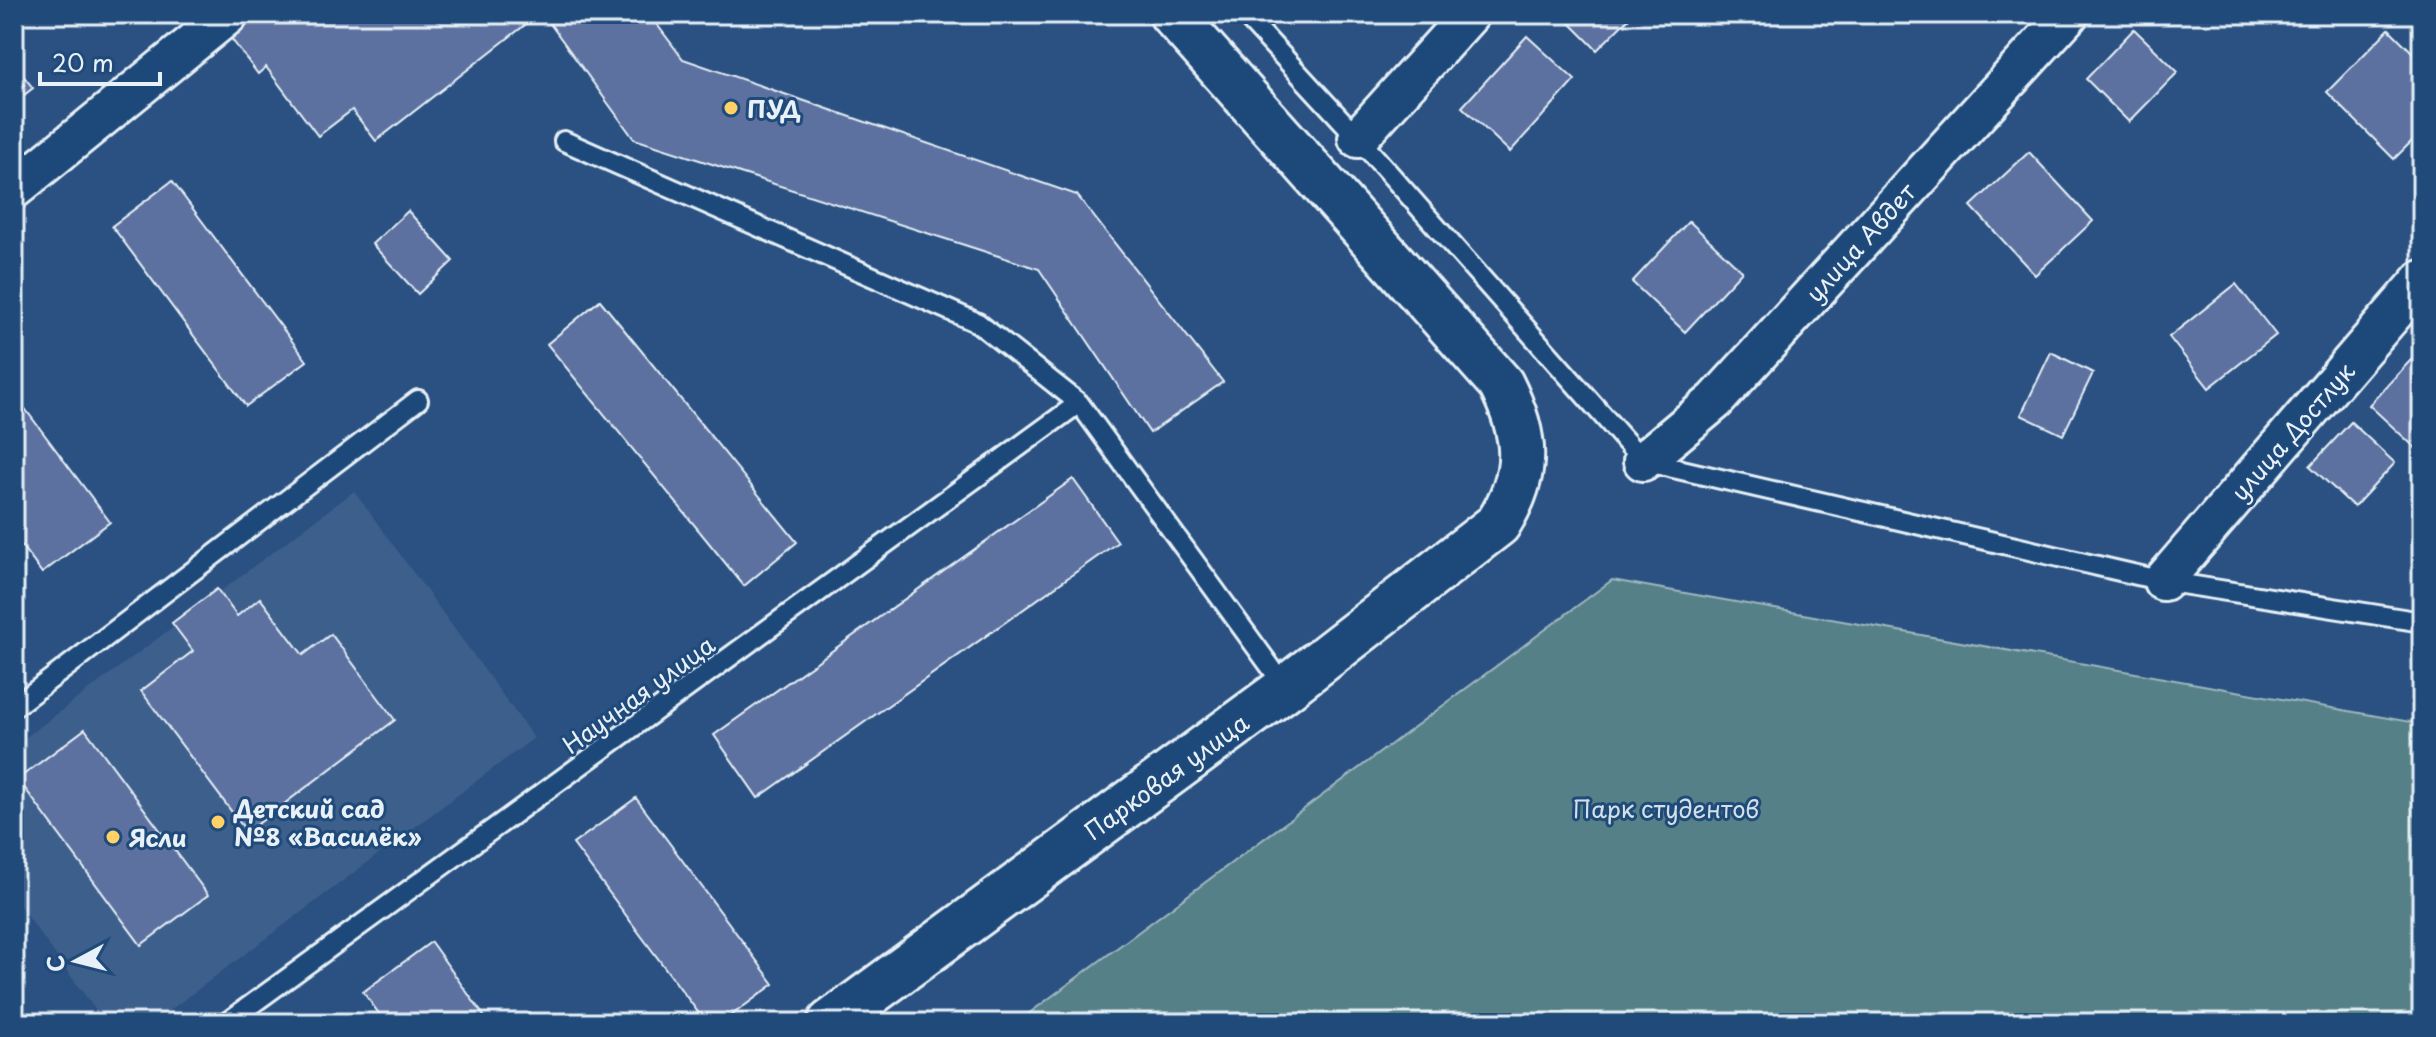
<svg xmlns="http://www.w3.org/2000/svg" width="2436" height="1037" font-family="'Playpen Sans',sans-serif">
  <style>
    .built { fill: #3c5e8c }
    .green { fill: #568087; stroke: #9fb8c0; stroke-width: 2 }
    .building { fill: #5d71a0; stroke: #e8f1f8; stroke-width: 2 }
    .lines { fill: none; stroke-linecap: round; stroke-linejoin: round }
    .lane-casing { stroke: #e8f1f8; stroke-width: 24 }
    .street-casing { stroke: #e8f1f8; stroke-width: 44 }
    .secondary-casing { stroke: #e8f1f8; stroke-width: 50 }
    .lane { stroke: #1f4a7a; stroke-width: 18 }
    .street { stroke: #1f4a7a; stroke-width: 38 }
    .secondary { stroke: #1f4a7a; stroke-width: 44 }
    .poi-dot { fill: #ffd166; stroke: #1f4a7a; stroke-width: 3 }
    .labels { text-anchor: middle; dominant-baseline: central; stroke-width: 6; stroke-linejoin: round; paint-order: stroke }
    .poi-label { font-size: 24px; font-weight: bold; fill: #e8f1f8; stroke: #1f4a7a; text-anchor: start }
    .street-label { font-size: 24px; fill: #e8f1f8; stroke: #1f4a7a }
    .park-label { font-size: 24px; fill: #d2e0e7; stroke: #1f4a7a }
  </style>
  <rect width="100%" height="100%" fill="#2a5181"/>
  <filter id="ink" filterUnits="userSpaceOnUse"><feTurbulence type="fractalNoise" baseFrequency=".0125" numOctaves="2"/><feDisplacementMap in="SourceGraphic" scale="16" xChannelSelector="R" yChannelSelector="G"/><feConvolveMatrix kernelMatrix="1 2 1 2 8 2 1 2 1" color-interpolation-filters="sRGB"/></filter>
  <g filter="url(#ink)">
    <!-- built -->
    <path class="built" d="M354,491l180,247 -381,285h-48l-91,-125v-152z"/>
    <!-- green -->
    <path class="green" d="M1612,580l810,144v299h-1406z"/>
    <!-- building -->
    <path class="building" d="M259,14h280l-163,127 -24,-31 -34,26 -52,-69 -8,7 -28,-37z
      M543,14h106l34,45 394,136 146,187 -73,51 -111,-164 -405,-130z
      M1561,14h72l-36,36z
      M2134,29l44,43 -49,50 -43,-43z
      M2389,29l33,33v69l-28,28 -67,-67z
      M1527,36l48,44 -65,72 -48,-45z
      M14,64l19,24 -19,15z
      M2029,152l64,69 -58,54 -64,-69z
      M172,181l135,180 -61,45 -134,-180z
      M408,211l45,50 -35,33 -46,-50z
      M1689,221l53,50 -57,61 -53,-50z
      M2236,284l40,51 -67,53 -40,-51z
      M600,300l197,242 -53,44 -197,-242z
      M2422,348v106l-53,-49z
      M2051,352l42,21 -30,62 -42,-20z
      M14,394l96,128 -68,51 -28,-37z
      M2351,422l44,41 -41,44 -44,-41z
      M1073,479l45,63 -360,256 -44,-63z
      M217,589l20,27 23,-18 43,57 28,-21 64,86 -148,112 -106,-141 52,-40 -21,-28z
      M85,729l123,166 -67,50 -123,-166z
      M636,798l138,186 -53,39h-15l-133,-179z
      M431,942l58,81h-103l-23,-31z"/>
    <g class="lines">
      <!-- lane casing -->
      <g class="lane-casing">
        <path id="lane" d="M1244,14l114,124 285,323 520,120 259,41
          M564,141l414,182 101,80 207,285
          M14,707l404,-307
          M226,1023l853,-620"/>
      </g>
      <!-- street casing -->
      <g class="street-casing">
        <path id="street" d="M1358,138l112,-124
          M14,189l215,-175
          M1643,461l72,-60 354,-387
          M2163,581l259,-301"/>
      </g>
      <!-- secondary casing -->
      <g class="secondary-casing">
        <path id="secondary" d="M830,1023l456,-335 212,-164c32,-51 29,-88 3,-140l-329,-370"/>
      </g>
      <!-- lane -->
      <use href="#lane" class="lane"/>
      <!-- street -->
      <use href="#street" class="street"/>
      <!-- secondary -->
      <use href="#secondary" class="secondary"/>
    </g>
  </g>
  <!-- markers -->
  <g class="poi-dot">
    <circle cx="731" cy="108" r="8"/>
    <circle cx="218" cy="822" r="8"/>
    <circle cx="113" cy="837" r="8"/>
  </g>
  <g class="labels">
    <!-- poi labels -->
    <g class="poi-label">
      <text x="747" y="108">ПУД</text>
      <text x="234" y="808">Детский сад<tspan x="234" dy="28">№8 «Василёк»</tspan></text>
      <text x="129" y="837">Ясли</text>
    </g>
    <!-- street labels -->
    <g class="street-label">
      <text transform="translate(1860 242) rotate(-48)">улица Авдет</text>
      <text transform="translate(2292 431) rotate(-49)">улица Достлук</text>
      <text transform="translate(638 694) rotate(-36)">Научная улица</text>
      <text transform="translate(1166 776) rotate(-36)">Парковая улица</text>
    </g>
    <!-- park labels -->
    <g class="park-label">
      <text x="1666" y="808">Парк студентов</text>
    </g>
  </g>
  <!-- margin -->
  <rect width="2436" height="1037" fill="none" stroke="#1f4a7a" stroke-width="48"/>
  <rect x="24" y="24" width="2388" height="989" fill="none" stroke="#e8f1f8" stroke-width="3" filter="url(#ink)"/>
  <!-- north arrow -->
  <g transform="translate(76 961) rotate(263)" stroke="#1f4a7a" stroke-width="6" paint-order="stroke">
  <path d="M0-6L14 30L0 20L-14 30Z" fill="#e8f1f8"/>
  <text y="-12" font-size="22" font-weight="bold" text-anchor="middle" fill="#e8f1f8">С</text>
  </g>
  <!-- scale -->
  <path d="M40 72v12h120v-12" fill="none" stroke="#e8f1f8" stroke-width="4"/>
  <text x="52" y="72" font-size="24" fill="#e8f1f8" stroke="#1f4a7a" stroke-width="6" paint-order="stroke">20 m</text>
</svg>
